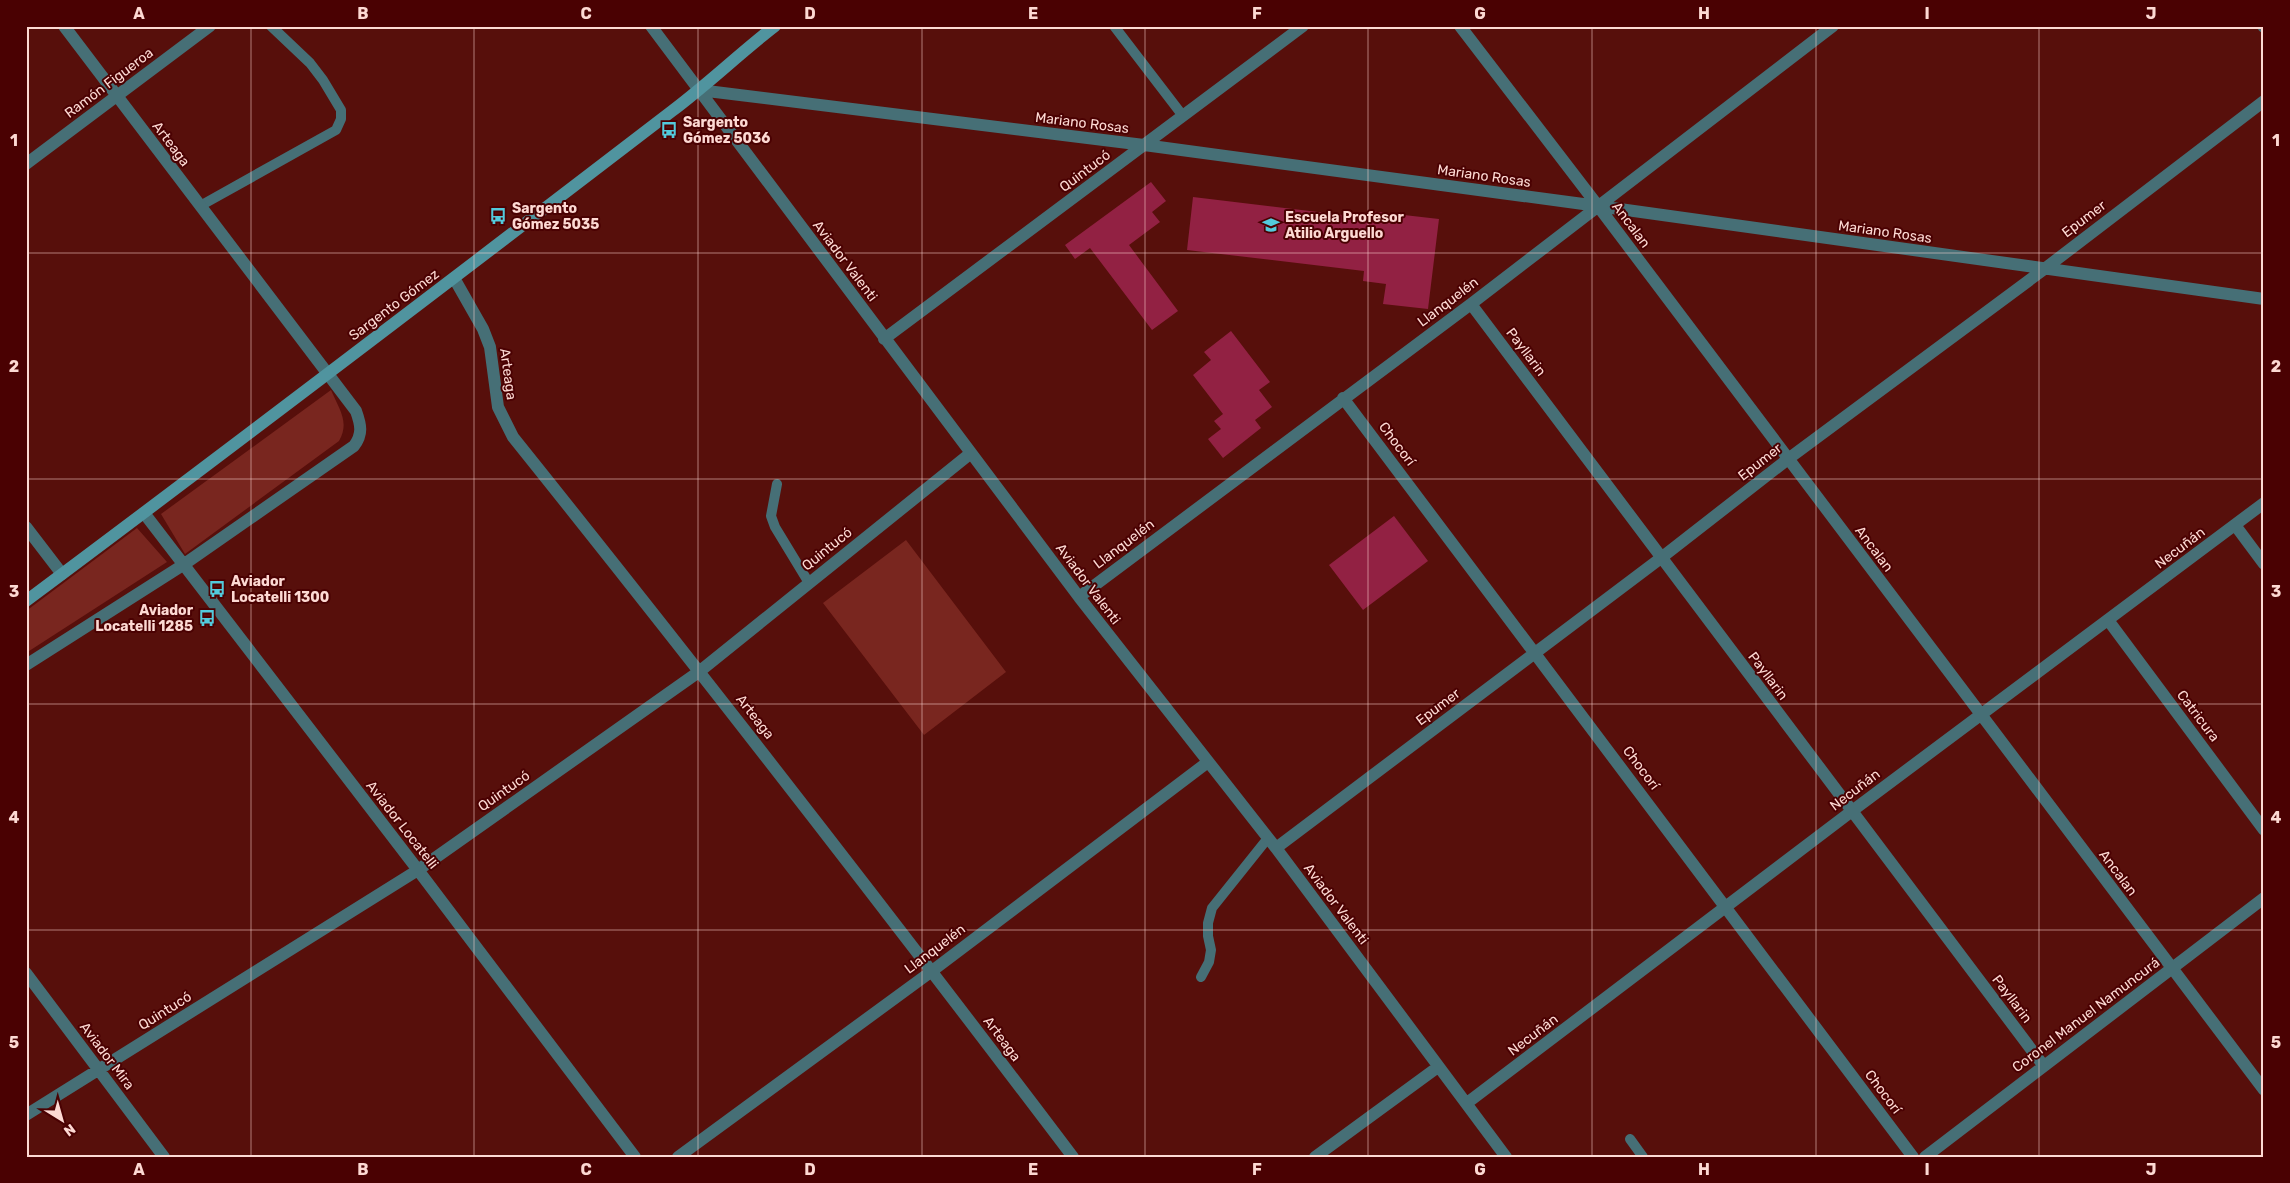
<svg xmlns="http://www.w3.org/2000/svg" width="2290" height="1183" font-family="Rubik,sans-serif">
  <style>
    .green { fill: #79261f }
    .building { fill: #922143 }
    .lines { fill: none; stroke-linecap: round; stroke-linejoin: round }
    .service { stroke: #466f76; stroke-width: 10 }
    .minor { stroke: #466f76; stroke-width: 12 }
    .secondary { stroke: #50949f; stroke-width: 12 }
    .grid { fill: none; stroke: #fdd9d3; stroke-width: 1; stroke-opacity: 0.55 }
    .labels { text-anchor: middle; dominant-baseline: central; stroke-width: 4; stroke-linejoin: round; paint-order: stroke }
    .street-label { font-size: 14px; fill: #fdd9d3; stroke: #4a0102 }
    .poi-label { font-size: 14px; font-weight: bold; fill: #fdd9d3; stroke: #4a0102; text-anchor: start }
    .neatline { fill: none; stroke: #fdd9d3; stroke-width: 2 }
    .grid-label { font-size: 16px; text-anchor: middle; font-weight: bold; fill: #fdd9d3 }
  </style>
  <rect width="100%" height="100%" fill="#570f0b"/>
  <!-- green -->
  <path class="green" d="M331,390c8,19 19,32 8,51l-154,113 -24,-40z
    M137,528l30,34 -141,91v-42z
    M906,540l100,132 -82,63 -101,-132z"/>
  <!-- building -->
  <path class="building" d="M1151,182l15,19 -14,11 8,10 -31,23 49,66 -26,19 -62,-82 -15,11 -10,-14z
    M1193,197l175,21 1,-7 70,8 -11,90 -45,-5 3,-20 -23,-3 1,-10 -177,-21z
    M1231,331l39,51 -11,8 13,17 -17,13 6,8 -38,30 -15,-19 13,-10 -7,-8 9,-7 -30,-39 18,-15 -7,-8z
    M1394,516l34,45 -65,49 -34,-45z"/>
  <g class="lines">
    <!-- service -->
    <path class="service" d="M1114,26l69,90
      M200,206l136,-76 5,-11v-9l-18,-30 -13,-17 -39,-37
      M777,484l-6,32 4,11 34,56
      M1201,977l8,-15 2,-12 -3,-14v-13l4,-15 56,-70
      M1630,1139l13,18"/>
    <!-- minor -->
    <path class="minor" d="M651,26l428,571 197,251 230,309
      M1460,26l138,180 666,884
      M2263,26l1,1
      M699,90l445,55 454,61 666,93
      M26,164l184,-138
      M454,278l29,51 7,18 8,60 15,30c190,237 376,477 560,720
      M1471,304l572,761
      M884,339l419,-313
      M1343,398l570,759
      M144,513l274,357 217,287
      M2235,525l29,39
      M26,527l36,47
      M1079,597l392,-293 362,-278
      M2108,620l156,210
      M26,665l157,-100 171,-119c9,-12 7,-21 2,-35l-292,-385
      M1276,848l385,-290 127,-99 255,-189 221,-169
      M26,973l138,184
      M1467,1103l385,-292 412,-308
      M26,1115l392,-245 282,-199 271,-218
      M678,1157l254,-186 276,-209
      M1315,1157l123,-90
      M1925,1157l339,-259"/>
    <!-- secondary -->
    <path class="secondary" d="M26,601c217,-162 432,-326 646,-490 36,-27 68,-58 103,-85"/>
  </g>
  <!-- grid -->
  <path class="grid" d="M251,26v1131M474,26v1131M698,26v1131M922,26v1131M1145,26v1131M1368,26v1131M1592,26v1131M1816,26v1131M2039,26v1131M26,253h2238M26,479h2238M26,704h2238M26,930h2238"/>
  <!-- icons -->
  <defs>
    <g id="bus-bare" transform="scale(1.35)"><path d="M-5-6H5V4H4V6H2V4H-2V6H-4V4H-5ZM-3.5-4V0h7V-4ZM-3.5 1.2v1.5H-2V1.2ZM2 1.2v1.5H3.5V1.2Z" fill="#53cadc" stroke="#4a0102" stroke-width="2.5" paint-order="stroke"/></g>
    <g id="school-bare" transform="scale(1.35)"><path d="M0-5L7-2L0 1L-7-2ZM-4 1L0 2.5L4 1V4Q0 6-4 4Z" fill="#53cadc" stroke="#4a0102" stroke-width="2.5" paint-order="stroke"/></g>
  </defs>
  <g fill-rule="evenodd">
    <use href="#bus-bare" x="669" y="130"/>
    <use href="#bus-bare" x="498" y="216"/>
    <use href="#school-bare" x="1271" y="225"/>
    <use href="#bus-bare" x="217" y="589"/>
    <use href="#bus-bare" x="207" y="618"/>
  </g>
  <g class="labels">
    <!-- street labels -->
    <g class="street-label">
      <text transform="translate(109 83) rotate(-37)">Ramón Figueroa</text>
      <text transform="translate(1082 123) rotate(7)">Mariano Rosas</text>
      <text transform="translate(171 144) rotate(53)">Arteaga</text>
      <text transform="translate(1085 171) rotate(-37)">Quintucó</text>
      <text transform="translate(1484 176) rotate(8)">Mariano Rosas</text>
      <text transform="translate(2084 219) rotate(-37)">Epumer</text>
      <text transform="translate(1631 225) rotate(53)">Ancalan</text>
      <text transform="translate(1885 232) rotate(8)">Mariano Rosas</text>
      <text transform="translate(845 261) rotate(53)">Aviador Valenti</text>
      <text transform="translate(1448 302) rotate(-37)">Llanquelén</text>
      <text transform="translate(394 305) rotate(-37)">Sargento Gómez</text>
      <text transform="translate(1526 352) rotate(53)">Payllarin</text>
      <text transform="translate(508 374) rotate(82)">Arteaga</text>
      <text transform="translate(1397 444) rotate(53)">Chocorí</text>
      <text transform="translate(1760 462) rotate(-38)">Epumer</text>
      <text transform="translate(1124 544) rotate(-37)">Llanquelén</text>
      <text transform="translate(2180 548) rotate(-37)">Necuñán</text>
      <text transform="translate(827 549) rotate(-39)">Quintucó</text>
      <text transform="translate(1874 549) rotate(53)">Ancalan</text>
      <text transform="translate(1088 584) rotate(53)">Aviador Valenti</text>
      <text transform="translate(1768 676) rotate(53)">Payllarin</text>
      <text transform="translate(1438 707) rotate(-37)">Epumer</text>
      <text transform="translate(2198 716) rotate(53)">Catricura</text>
      <text transform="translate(755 717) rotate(52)">Arteaga</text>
      <text transform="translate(1641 768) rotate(53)">Chocorí</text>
      <text transform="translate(1855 790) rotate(-37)">Necuñán</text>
      <text transform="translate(504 791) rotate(-35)">Quintucó</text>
      <text transform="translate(402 825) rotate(52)">Aviador Locatelli</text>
      <text transform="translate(2118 873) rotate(53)">Ancalan</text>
      <text transform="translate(1336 904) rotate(53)">Aviador Valenti</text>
      <text transform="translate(935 949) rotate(-37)">Llanquelén</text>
      <text transform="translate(2012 999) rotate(53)">Payllarin</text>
      <text transform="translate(165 1011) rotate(-32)">Quintucó</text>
      <text transform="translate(2086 1015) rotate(-37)">Coronel Manuel Namuncurá</text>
      <text transform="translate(1533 1035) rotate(-37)">Necuñán</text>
      <text transform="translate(1002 1039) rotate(53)">Arteaga</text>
      <text transform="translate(107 1056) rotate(53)">Aviador Mira</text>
      <text transform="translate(1883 1092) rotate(53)">Chocorí</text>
    </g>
    <!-- poi labels -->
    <g class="poi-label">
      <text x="683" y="122">Sargento<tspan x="683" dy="16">Gómez 5036</tspan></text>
      <text x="512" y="208">Sargento<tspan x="512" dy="16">Gómez 5035</tspan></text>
      <text x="1285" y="217">Escuela Profesor<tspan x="1285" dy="16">Atilio Arguello</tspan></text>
      <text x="231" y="581">Aviador<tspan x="231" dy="16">Locatelli 1300</tspan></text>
      <text x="193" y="610" text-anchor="end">Aviador<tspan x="193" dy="16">Locatelli 1285</tspan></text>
    </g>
  </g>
  <!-- border -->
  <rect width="2290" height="1183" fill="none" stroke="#4a0102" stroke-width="55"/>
  <!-- north arrow -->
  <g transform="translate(62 1120) rotate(143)" stroke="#4a0102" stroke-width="4" paint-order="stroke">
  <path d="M0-4L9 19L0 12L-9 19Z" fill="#fdd9d3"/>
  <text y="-8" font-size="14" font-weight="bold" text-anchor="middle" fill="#fdd9d3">N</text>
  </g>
  <rect x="28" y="28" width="2234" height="1128" class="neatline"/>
  <g class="grid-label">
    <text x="139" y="19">A</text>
    <text x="363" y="19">B</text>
    <text x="586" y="19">C</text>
    <text x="810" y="19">D</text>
    <text x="1033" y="19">E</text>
    <text x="1257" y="19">F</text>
    <text x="1480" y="19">G</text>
    <text x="1704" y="19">H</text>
    <text x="1927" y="19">I</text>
    <text x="2151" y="19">J</text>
    <text x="14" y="146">1</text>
    <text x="2276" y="146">1</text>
    <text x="14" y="372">2</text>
    <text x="2276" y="372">2</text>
    <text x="14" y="597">3</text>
    <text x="2276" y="597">3</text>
    <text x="14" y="823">4</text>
    <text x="2276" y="823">4</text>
    <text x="14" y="1048">5</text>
    <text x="2276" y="1048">5</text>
    <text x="139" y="1175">A</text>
    <text x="363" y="1175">B</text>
    <text x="586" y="1175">C</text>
    <text x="810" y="1175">D</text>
    <text x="1033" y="1175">E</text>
    <text x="1257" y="1175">F</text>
    <text x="1480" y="1175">G</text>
    <text x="1704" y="1175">H</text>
    <text x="1927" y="1175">I</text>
    <text x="2151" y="1175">J</text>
  </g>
</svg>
